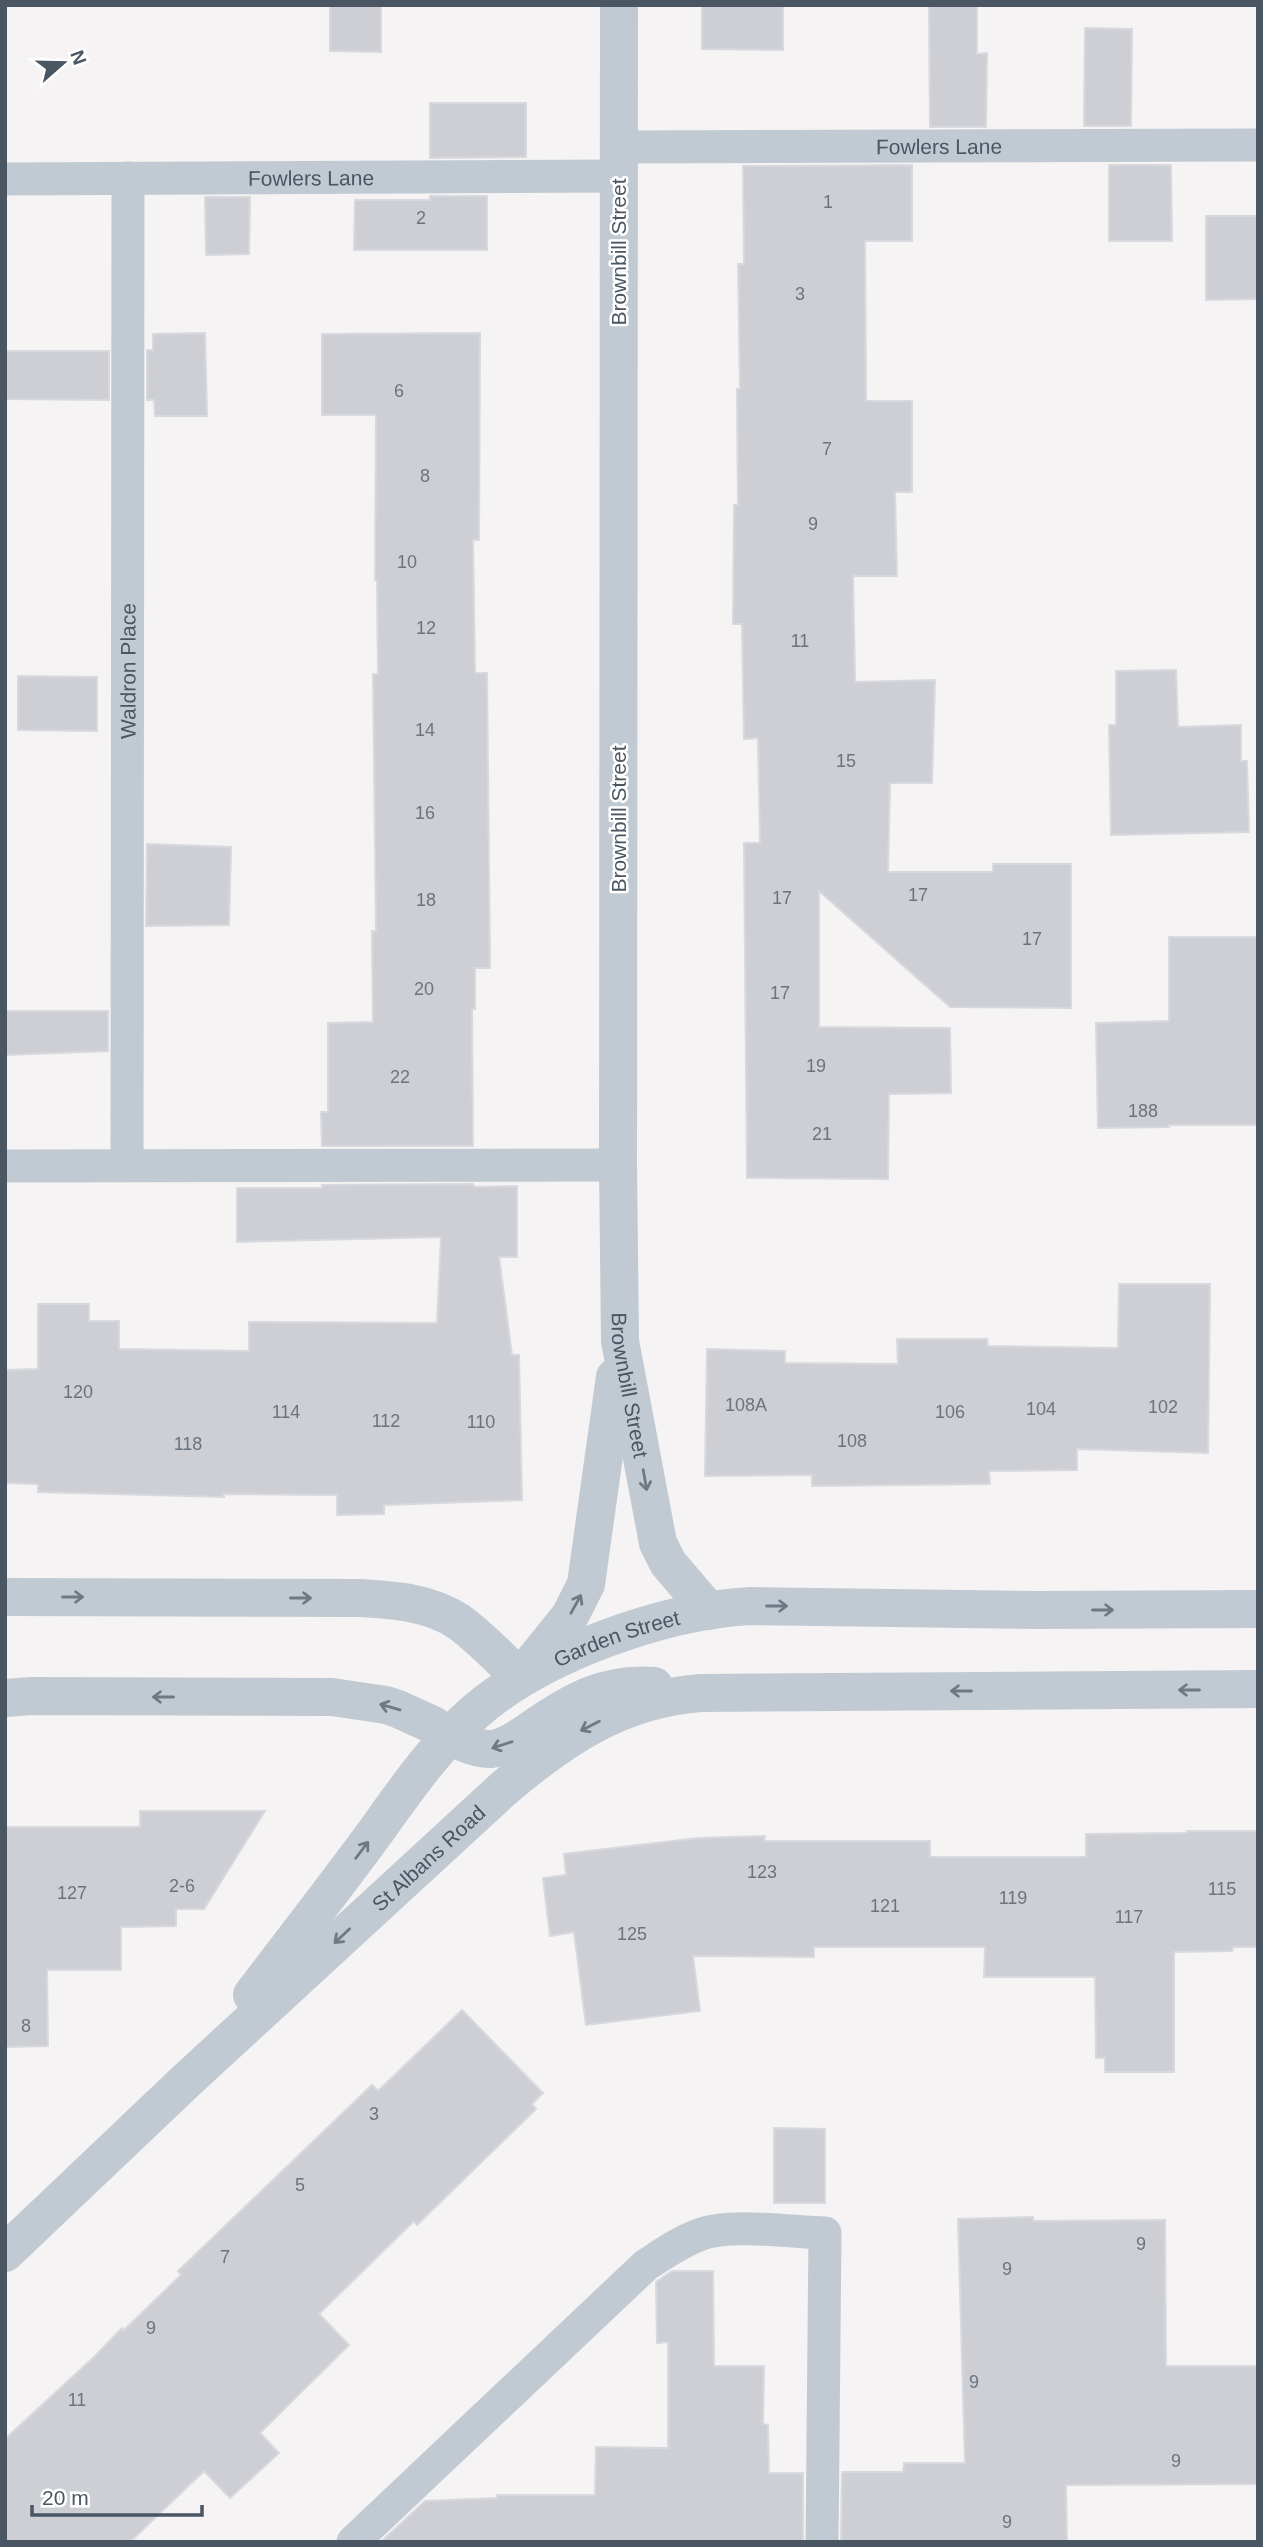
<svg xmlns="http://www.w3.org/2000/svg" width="1263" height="2547" font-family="Arial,sans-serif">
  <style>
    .building { fill: #cdcfd5; stroke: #d7d9de; stroke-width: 2 }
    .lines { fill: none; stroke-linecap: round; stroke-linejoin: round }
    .service { stroke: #c1cad2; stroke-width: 33 }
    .minor { stroke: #c1cad2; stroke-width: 38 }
    .tertiary { stroke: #c1cad2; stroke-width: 38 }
    .oneway { stroke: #6e7983 }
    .labels { text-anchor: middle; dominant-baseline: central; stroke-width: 5; stroke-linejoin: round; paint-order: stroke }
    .number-label { font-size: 18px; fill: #6b747e }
    .street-label { font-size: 21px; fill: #4a5661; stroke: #fff }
  </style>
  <rect width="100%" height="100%" fill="#f5f3f3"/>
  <!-- building -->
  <path class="building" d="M330,5h51v47l-51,-1z
    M702,5h81v45l-81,-1z
    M929,5h48v49l10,-1 -1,74h-56z
    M1085,28l47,1 -1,97h-47z
    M430,103h96v54l-96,1z
    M912,165v76h-47l1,160h46v91h-17l2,84h-44l2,106 80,-2 -3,103h-42l-2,89h105v-8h78v144l-121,-1 -131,-116v136l131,1 1,65 -62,1 -1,85 -141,-1 -3,-335h16l-2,-105 -14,1 -2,-115h-9l1,-119h4l-1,-116h3l-2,-125h6l-1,-98z
    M1109,165h62l1,76h-63z
    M430,196h57v54h-133l1,-50h75z
    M205,197h45l-1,57 -43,1z
    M1206,216h52v83l-52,1z
    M205,333l2,83h-52l-1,-16h-7v-50h6v-16z
    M480,333l-1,207h-6l2,133h12l3,295h-15v41h-3l1,137h-151l-1,-34h7v-89l45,-1 -1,-91h4l-3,-257h5l-1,-94h-2l1,-165h-54v-81z
    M5,351h104v49l-104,-1z
    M1176,670l2,57 63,-2v36h6l2,71 -138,3 -2,-110h7v-54z
    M18,676l79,1v54l-79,-1z
    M147,844l84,3 -2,78 -83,1z
    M1169,937h89v188h-89v2l-71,1 -2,-105 73,-2z
    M5,1011h103v40l-103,4z
    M473,1184l1,3 43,-1v71h-18l13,98h7l3,145 -138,5v9l-47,1v-20l-113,-1v3l-186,-5v-8l-33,-1v-113l33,-1v-65h51v17h30v28l130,2v-29l188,1 4,-86 -204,5v-54h85v-3z
    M1119,1284h91l-2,169 -131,-4v21l-88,1 1,13 -178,2v-11l-107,1 2,-127 78,2v12l113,1 -1,-25h90l1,7 130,2z
    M140,1811h125l-61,98h-28v17l-55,1v43h-74l1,76 -43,1v-220h135z
    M1187,1831h71v116h-25l-1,4 -58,1v120h-69v-14h-9l-1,-81h-111l1,-30h-171v10l-121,-1 7,55 -114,14 -12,-93 -24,4 -7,-58 23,-3 -2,-21 134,-16 67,-2 -1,5h166v16h156v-23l101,-1z
    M462,2010l81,83 -11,11 4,5 -119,116 -3,-4 -95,93 30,31 -89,88 19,20 -49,45 -26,-27 -74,71h-125v-103l89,-82 28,-29 2,2 57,-55 -3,-4 194,-186 6,6z
    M774,2128l51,1v74h-51z
    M1033,2217v4l132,-1 1,146h92v118l-192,1 1,57h-226l1,-70h61l1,-9h61l-7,-244z
    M672,2271h41l1,95h50l-1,58 5,1 1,48h34v69h-422l44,-41 72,-3v-3h98l1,-48 72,1v-106l-11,1 -1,-61z"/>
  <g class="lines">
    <!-- service -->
    <g class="service">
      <path id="s1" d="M619,147l639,-2"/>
      <path id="s2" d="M5,179l613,-3"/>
      <path id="s3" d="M127,1165l1,-987"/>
      <path d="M5,1166l613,-1"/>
      <path d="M353,2542l293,-277c17,-11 34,-23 53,-30 30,-12 92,-3 126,-2l-3,309"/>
    </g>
    <!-- minor -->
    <g class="minor">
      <path id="s4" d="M619,5l-1,1160 2,176 38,202 10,20 41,48"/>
      <path d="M5,1597l354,1c34,2 71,4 100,24 22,16 42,37 61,56l50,-62 16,-32 29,-207"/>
      <path d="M5,1698l27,-2 300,1 54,8 12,4 35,16 17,12"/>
    </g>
    <!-- tertiary -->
    <g class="tertiary">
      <path d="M450,1737c12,5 28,13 42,12 16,-2 29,-13 43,-22 38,-26 71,-45 119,-41"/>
      <path id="s5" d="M252,1995c40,-53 80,-104 119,-157 32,-44 63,-91 105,-127 66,-57 186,-100 274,-105l285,4 223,-1"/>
      <path id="s6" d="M5,2253l182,-173 316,-291c60,-51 117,-90 198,-96l557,-4"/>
    </g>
  </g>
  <!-- one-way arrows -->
  <defs><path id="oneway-shaft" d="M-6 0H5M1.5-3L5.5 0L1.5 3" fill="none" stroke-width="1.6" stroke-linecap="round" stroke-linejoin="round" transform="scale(1.75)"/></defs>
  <g class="oneway">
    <use href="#oneway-shaft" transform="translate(645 1480) rotate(80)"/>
    <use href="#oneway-shaft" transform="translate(73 1597)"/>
    <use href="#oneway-shaft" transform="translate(301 1598)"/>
    <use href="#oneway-shaft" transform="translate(576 1604) rotate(-61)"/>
    <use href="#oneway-shaft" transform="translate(777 1606)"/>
    <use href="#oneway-shaft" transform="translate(1103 1610)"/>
    <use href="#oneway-shaft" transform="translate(1189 1690) rotate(180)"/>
    <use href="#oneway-shaft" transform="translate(961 1691) rotate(180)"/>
    <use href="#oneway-shaft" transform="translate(163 1697) rotate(-180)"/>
    <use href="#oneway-shaft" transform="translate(390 1707) rotate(-164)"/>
    <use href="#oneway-shaft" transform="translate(590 1726) rotate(153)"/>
    <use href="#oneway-shaft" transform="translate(502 1745) rotate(162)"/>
    <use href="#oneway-shaft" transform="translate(362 1850) rotate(-53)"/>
    <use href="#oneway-shaft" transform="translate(342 1936) rotate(137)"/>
  </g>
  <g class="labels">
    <!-- number labels -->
    <g class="number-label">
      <text x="828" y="202">1</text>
      <text x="421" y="218">2</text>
      <text x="800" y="294">3</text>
      <text x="399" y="391">6</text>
      <text x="827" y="449">7</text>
      <text x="425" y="476">8</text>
      <text x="813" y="524">9</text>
      <text x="407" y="562">10</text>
      <text x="426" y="628">12</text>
      <text x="800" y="641">11</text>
      <text x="425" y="730">14</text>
      <text x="846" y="761">15</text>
      <text x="425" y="813">16</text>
      <text x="918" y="895">17</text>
      <text x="782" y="898">17</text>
      <text x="426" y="900">18</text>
      <text x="1032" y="939">17</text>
      <text x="424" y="989">20</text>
      <text x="780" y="993">17</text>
      <text x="816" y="1066">19</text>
      <text x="400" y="1077">22</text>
      <text x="1143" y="1111">188</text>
      <text x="822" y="1134">21</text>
      <text x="78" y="1392">120</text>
      <text x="746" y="1405">108A</text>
      <text x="1163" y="1407">102</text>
      <text x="1041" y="1409">104</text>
      <text x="286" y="1412">114</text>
      <text x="950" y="1412">106</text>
      <text x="386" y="1421">112</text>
      <text x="481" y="1422">110</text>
      <text x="852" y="1441">108</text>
      <text x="188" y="1444">118</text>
      <text x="762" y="1872">123</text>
      <text x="182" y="1886">2-6</text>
      <text x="1222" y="1889">115</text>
      <text x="72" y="1893">127</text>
      <text x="1013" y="1898">119</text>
      <text x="885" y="1906">121</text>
      <text x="1129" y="1917">117</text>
      <text x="632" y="1934">125</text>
      <text x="26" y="2026">8</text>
      <text x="374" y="2114">3</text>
      <text x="300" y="2185">5</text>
      <text x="1141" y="2244">9</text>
      <text x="225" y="2257">7</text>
      <text x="1007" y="2269">9</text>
      <text x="151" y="2328">9</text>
      <text x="974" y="2382">9</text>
      <text x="77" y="2400">11</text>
      <text x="1176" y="2461">9</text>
      <text x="1007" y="2522">9</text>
    </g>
    <!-- street labels -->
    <g class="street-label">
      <text stroke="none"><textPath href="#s1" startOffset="320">Fowlers Lane</textPath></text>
      <text stroke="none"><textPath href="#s2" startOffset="306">Fowlers Lane</textPath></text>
      <text transform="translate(618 252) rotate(-90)">Brownbill Street</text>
      <text stroke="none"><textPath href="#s3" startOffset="494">Waldron Place</textPath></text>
      <text transform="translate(618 819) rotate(-90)">Brownbill Street</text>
      <text stroke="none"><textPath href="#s4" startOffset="1381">Brownbill Street</textPath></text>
      <text stroke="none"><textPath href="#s5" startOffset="522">Garden Street</textPath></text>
      <text stroke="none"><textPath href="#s6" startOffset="579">St Albans Road</textPath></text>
    </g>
  </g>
  <!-- border -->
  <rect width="1263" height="2547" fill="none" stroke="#4a5661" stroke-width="14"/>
  <!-- north arrow -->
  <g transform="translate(63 63) rotate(70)" stroke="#ffffff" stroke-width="5" paint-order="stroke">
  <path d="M0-5L12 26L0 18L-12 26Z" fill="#4a5661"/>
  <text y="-10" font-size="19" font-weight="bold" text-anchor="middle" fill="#4a5661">N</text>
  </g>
  <!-- scale -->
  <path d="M32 2505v10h170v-10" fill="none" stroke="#4a5661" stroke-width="3.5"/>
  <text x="42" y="2505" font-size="21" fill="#4a5661" stroke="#ffffff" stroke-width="5" paint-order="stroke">20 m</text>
</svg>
